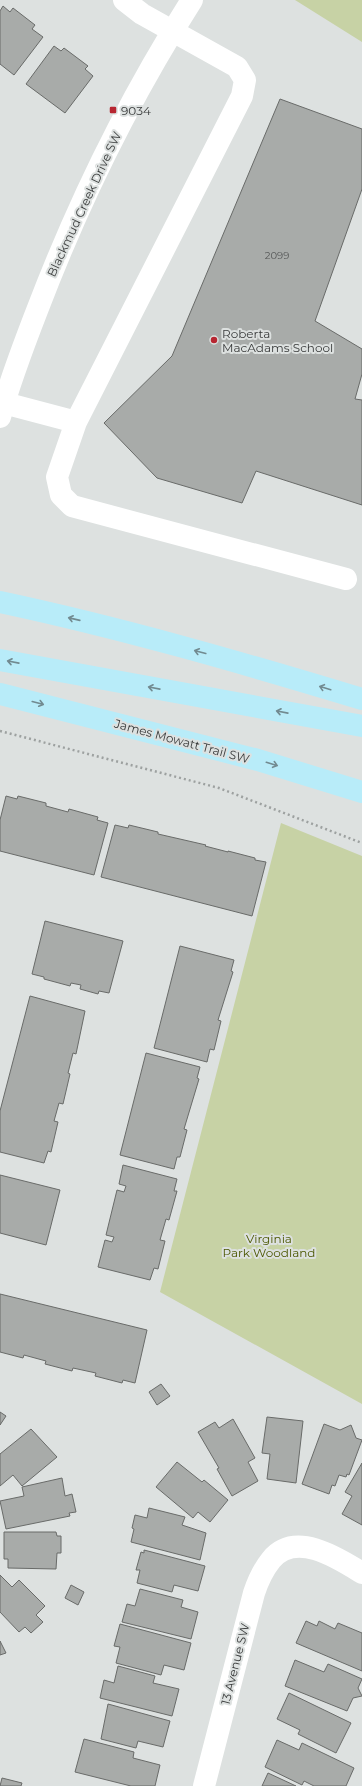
<svg xmlns="http://www.w3.org/2000/svg" width="362" height="1786" font-family="Montserrat,sans-serif">
  <style>
    .green { fill: #c7d2a5 }
    .building { fill: #a8aba9; stroke: #696b69 }
    .lines { fill: none; stroke-linecap: round; stroke-linejoin: round }
    .path { stroke: #9da1a0; stroke-width: 2.5; stroke-dasharray: 2 3; stroke-linecap: butt }
    .minor { stroke: #fff; stroke-width: 22 }
    .major { stroke: #b8ecf9; stroke-width: 22 }
    .oneway { stroke: #728a90 }
    .poi-dot { fill: #b72631; stroke: #dde1e0; stroke-width: 1.5 }
    .labels { text-anchor: middle; dominant-baseline: central; stroke-width: 4; stroke-linejoin: round; paint-order: stroke }
    .number-label { font-size: 10px; fill: #545656 }
    .poi-label { font-size: 12px; fill: #383a3a; stroke: #dde1e0; text-anchor: start }
    .street-label { font-size: 12px; fill: #383a3a; stroke: #dde1e0 }
    .park-label { font-size: 12px; fill: #4b5700; stroke: #dde1e0 }
  </style>
  <rect width="100%" height="100%" fill="#dde1e0"/>
  <!-- green -->
  <path class="green" d="M295,0h67v42z
    M281,823l81,33v548l-202,-112z"/>
  <!-- building -->
  <path class="building" d="M3,6l7,6 3,-4 22,17 -3,4 11,8 -29,38 -14,-11v-53z
    M54,46l7,5 3,-3 24,18 -3,3 8,7 -28,37 -39,-29z
    M280,99l82,30v60l-47,132 47,28v25l-7,25 7,1v105l-106,-34 -14,32 -85,-25 -53,-55 68,-67z
    M6,796l11,3 1,-3 28,7v3l22,6 1,-3 29,8 -1,3 11,3 -14,52 -94,-24v-31z
    M115,825l13,3 1,-3 29,7v2l48,11 -1,1 23,6v-1l27,7v2l11,2 -14,54 -151,-39z
    M45,921l78,20 -14,52 -10,-2 -1,3 -18,-5 1,-4 -10,-2 -1,3 -26,-7v-2l-12,-3z
    M180,946l54,14 -3,11 2,1 -15,48 3,1 -7,29 -4,-1 -3,13 -53,-14z
    M30,996l55,15 -9,43 -3,-1 -5,20 2,1 -7,30 -4,-1 -5,18 4,1 -7,30 -3,-1 -4,12 -44,-11v-41z
    M146,1053l54,14 -3,11 2,1 -15,50 3,1 -7,27h-3l-3,12 -54,-14z
    M123,1165l54,14 -3,12h3l-8,29 -3,-1 -6,21 5,1 -7,28 -4,-1 -4,12 -52,-13 7,-27 7,2 2,-5 -8,-2 11,-45 7,2 2,-6 -7,-2z
    M0,1175l60,15 -14,55 -46,-12z
    M0,1294l147,36 -12,53 -12,-3 -1,3 -27,-7 1,-3 -23,-5 -1,3 -27,-7 1,-3 -22,-6 -1,3 -23,-6z
    M161,1384l9,12 -13,9 -8,-13z
    M0,1412l6,4 -6,9z
    M267,1417l36,4 -7,62 -29,-4 3,-25 -8,-1z
    M233,1419l22,39 -7,4 10,19 -26,15 -15,-27 2,-1 -21,-36 17,-10 4,6z
    M324,1424l16,6 11,-5 5,13 6,2 -13,35 -2,-1 -1,3 -7,-2 -4,11 -3,-1 -3,9 -27,-10z
    M31,1429l26,28 -35,29 -9,-11 -13,11v-32z
    M177,1462l25,20 2,-2 24,20 -18,22 -12,-10 -5,6 -37,-31z
    M362,1463v62l-20,-11 10,-18 -7,-4z
    M62,1478l3,18 7,-2 4,18 -7,1 1,3 -64,13 -6,-28 24,-5 -2,-9z
    M149,1508l36,9 -3,8 24,8 -6,27 -69,-18 3,-13 -2,-1 3,-13 12,3z
    M4,1532h52l1,4h4v17h-4l-1,16 -48,-1v-9h-4z
    M144,1550l61,16 -7,25 -24,-6 -2,7 -35,-9 3,-13h-4l5,-18 3,1z
    M0,1575l12,12 7,-7 26,26 -9,9 7,7 -12,11 -6,-6 -6,5 -19,-20z
    M71,1585l13,7 -6,13 -13,-7z
    M140,1589l43,11 -2,7 17,5 -7,27 -69,-17 5,-18 8,2z
    M306,1621l11,5 2,-5 16,8 3,-6 24,10v38l-66,-28z
    M120,1624l71,19 -7,27 -20,-5 -3,10 -45,-12 4,-16 -6,-1z
    M0,1641l6,12 -6,2z
    M295,1660l29,12 4,-8 34,15 -4,9 4,8 -9,2 -6,13 -62,-25z
    M118,1666l37,10 -2,7 26,6 -7,27 -72,-18 4,-18 10,3z
    M289,1693l62,30 -15,30 -38,-19 2,-4 -23,-11z
    M108,1704l62,17 -7,26 -25,-6 -2,7 -35,-9z
    M84,1739l50,13 -1,6 27,7 -5,21h-24l-56,-14z
    M277,1740l22,10 3,-7 52,25 -8,18h-32l-10,-5 -2,4 -37,-18z
    M268,1773l28,13h-34z
    M2,1778l20,5 -1,3h-21z"/>
  <g class="lines">
    <!-- path -->
    <path class="path" d="M0,731l219,57 143,55"/>
    <!-- minor -->
    <path class="minor" d="M4,403l72,19 166,-326 3,-16 -8,-13 -95,-53 -18,-14
      M0,417c10,-37 24,-73 38,-109 41,-107 92,-211 154,-308
      M76,422l-19,55 4,18 11,11 274,73
      M204,1786l50,-193c4,-12 9,-23 17,-33 24,-30 67,-2 91,13"/>
    <!-- major -->
    <path class="major" d="M0,602c122,26 243,61 362,97
      M0,660l362,66
      M0,694l258,66 104,32"/>
  </g>
  <!-- one-way arrows -->
  <defs><path id="oneway-shaft" d="M-6 0H5M1.5-3L5.5 0L1.5 3" fill="none" stroke-width="1.6" stroke-linecap="round" stroke-linejoin="round"/></defs>
  <g class="oneway">
    <use href="#oneway-shaft" transform="translate(74 619) rotate(-167)"/>
    <use href="#oneway-shaft" transform="translate(200 652) rotate(-165)"/>
    <use href="#oneway-shaft" transform="translate(13 662) rotate(-169)"/>
    <use href="#oneway-shaft" transform="translate(154 688) rotate(-169)"/>
    <use href="#oneway-shaft" transform="translate(325 688) rotate(-163)"/>
    <use href="#oneway-shaft" transform="translate(38 703) rotate(15)"/>
    <use href="#oneway-shaft" transform="translate(282 712) rotate(-169)"/>
    <use href="#oneway-shaft" transform="translate(272 764) rotate(17)"/>
  </g>
  <!-- markers -->
  <g class="poi-dot">
    <rect x="109" y="106" width="8" height="8" rx="2"/>
    <circle cx="214" cy="340" r="4"/>
  </g>
  <g class="labels">
    <!-- number labels -->
    <g class="number-label">
      <text x="277" y="255">2099</text>
    </g>
    <!-- poi labels -->
    <g class="poi-label">
      <text x="121" y="110">9034</text>
      <text x="222" y="333">Roberta<tspan x="222" dy="14">MacAdams School</tspan></text>
    </g>
    <!-- street labels -->
    <g class="street-label">
      <text transform="translate(84 204) rotate(-65)">Blackmud Creek Drive SW</text>
      <text transform="translate(182 741) rotate(15)">James Mowatt Trail SW</text>
      <text transform="translate(235 1664) rotate(-76)">13 Avenue SW</text>
    </g>
    <!-- park labels -->
    <g class="park-label">
      <text x="269" y="1238">Virginia<tspan x="269" dy="14">Park Woodland</tspan></text>
    </g>
  </g>
</svg>
